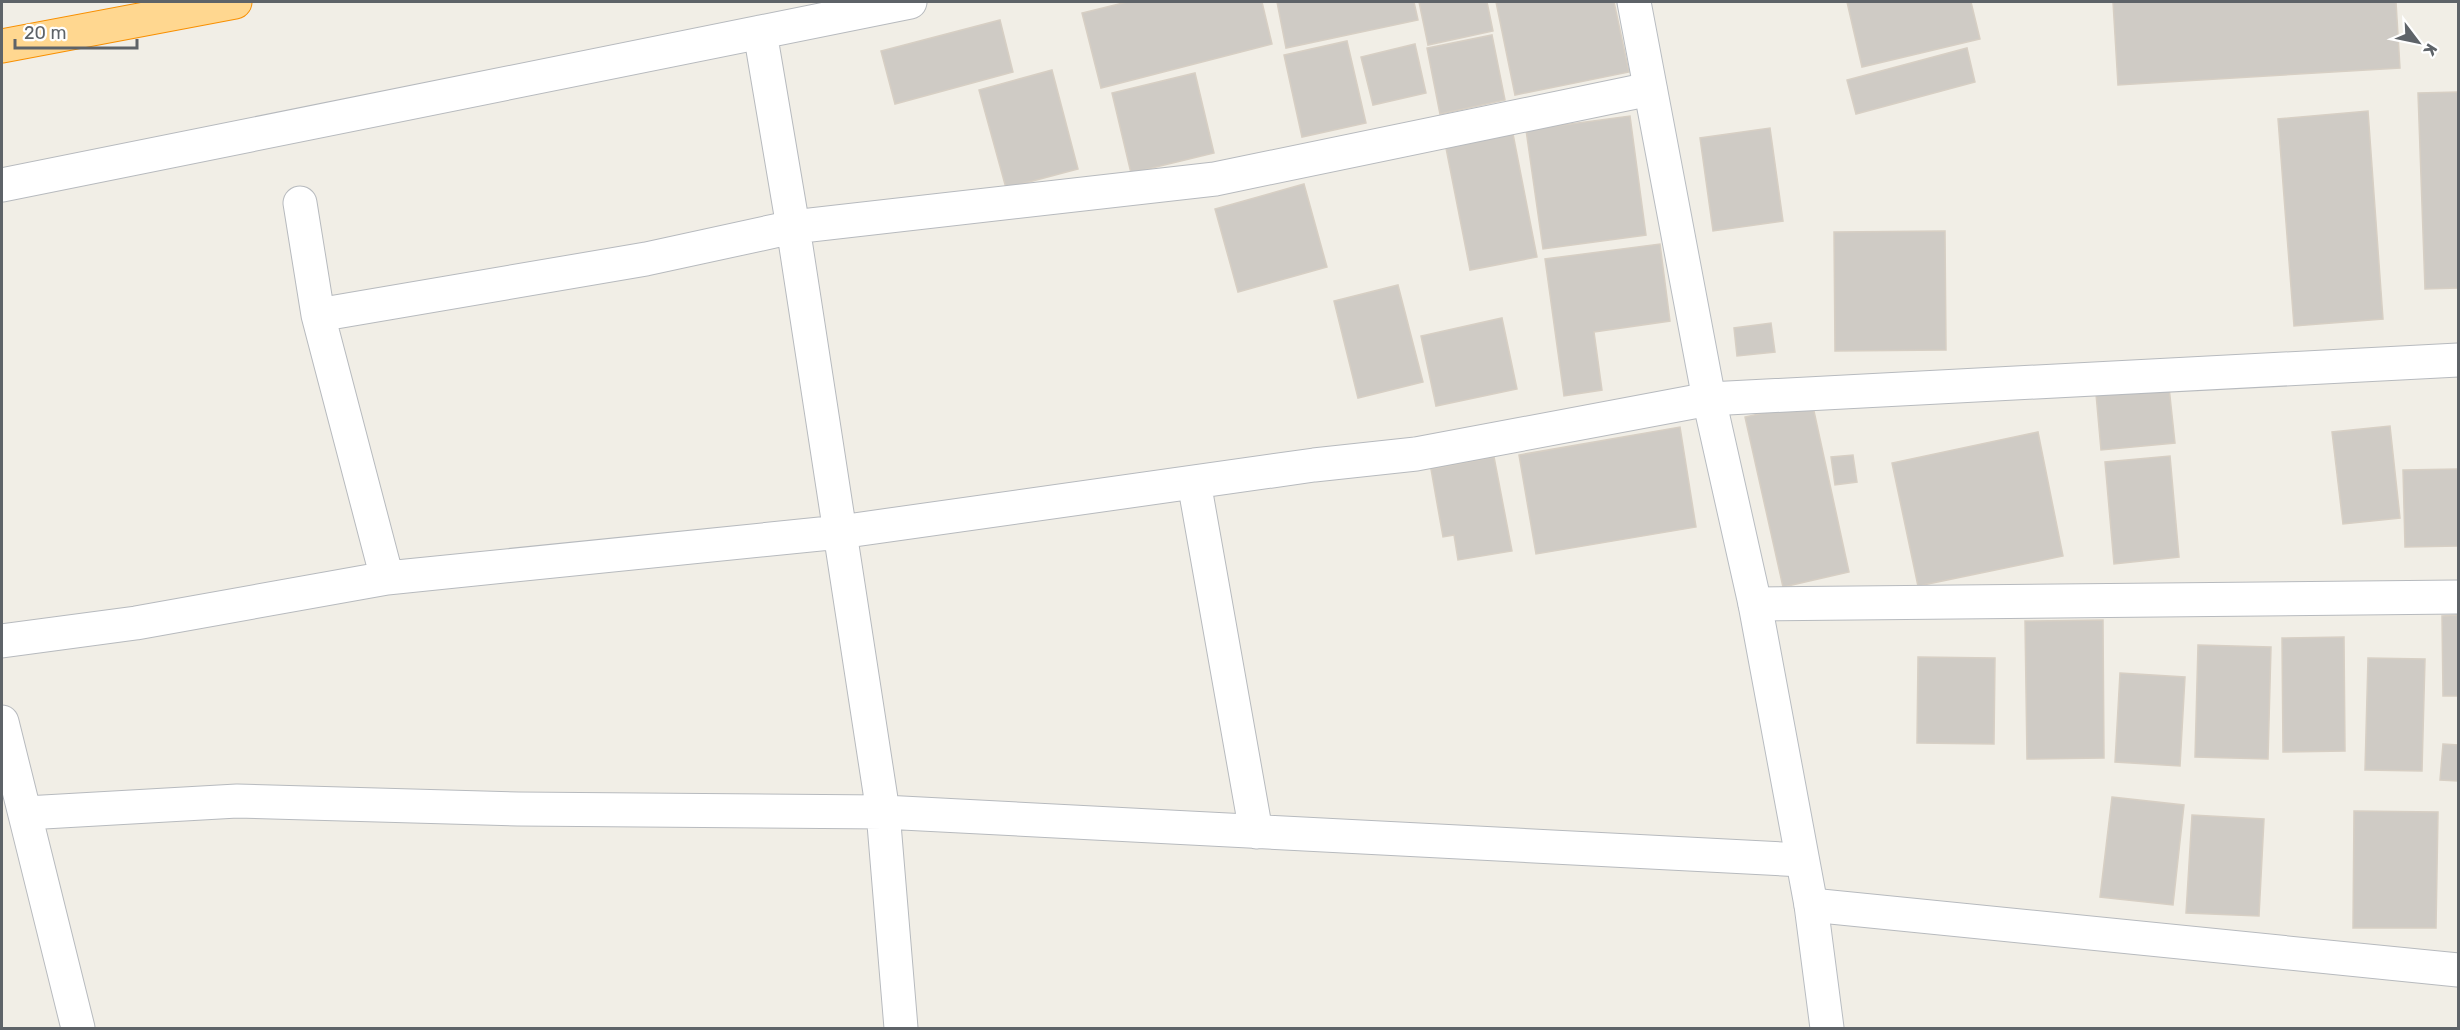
<svg xmlns="http://www.w3.org/2000/svg" width="2460" height="1030" font-family="Rubik,sans-serif">
  <style>
    .building { fill: #cfcbc5; stroke: #d7cfc4; stroke-width: 1.5 }
    .lines { fill: none; stroke-linecap: round; stroke-linejoin: round }
    .street-casing { stroke: #b7babe; stroke-width: 35 }
    .secondary-casing { stroke: #b8bcc1; stroke-width: 35 }
    .highway-casing { stroke: #f88f00; stroke-width: 35 }
    .street { stroke: #fff; stroke-width: 33 }
    .secondary { stroke: #fff; stroke-width: 33 }
    .highway { stroke: #ffd790; stroke-width: 33 }
  </style>
  <rect width="100%" height="100%" fill="#f1eee6"/>
  <!-- building -->
  <path class="building" d="M1127,2h135l10,42 -171,44 -19,-75z
    M1277,2h137l4,18 -132,28z
    M1419,2h68l6,29 -65,14z
    M1496,2h118l15,70 -114,23z
    M1847,2h124l9,37 -118,28z
    M2113,2h283l4,66 -282,17z
    M1000,20l13,52 -118,32 -14,-53z
    M1492,35l13,65 -65,14 -13,-66z
    M1347,41l19,82 -64,14 -18,-82z
    M1415,44l11,49 -53,12 -12,-48z
    M1967,48l8,34 -119,32 -9,-34z
    M1052,70l26,99 -72,19 -27,-98z
    M1195,73l19,80 -83,20 -19,-80z
    M2458,92v196l-33,1 -7,-196z
    M2368,111l15,208 -89,7 -16,-207z
    M1630,116l16,119 -103,14 -17,-119z
    M1770,128l13,93 -70,10 -13,-93z
    M1513,134l24,123 -67,13 -24,-122z
    M1304,184l23,83 -89,25 -23,-83z
    M1945,231l1,119 -111,1 -1,-119z
    M1660,244l10,77 -76,11 8,58 -38,6 -19,-137z
    M1398,285l25,97 -65,16 -24,-97z
    M1502,318l15,71 -81,17 -15,-70z
    M1771,323l4,29 -38,4 -3,-28z
    M2169,387l6,56 -74,7 -5,-56z
    M1812,402l37,170 -66,15 -38,-170z
    M2390,426l10,92 -57,6 -11,-92z
    M1680,427l16,100 -160,27 -17,-99z
    M2038,432l25,124 -145,30 -26,-123z
    M1853,455l4,27 -22,3 -4,-28z
    M2170,456l9,101 -65,7 -9,-102z
    M1494,457l18,94 -54,9 -4,-25 -11,2 -12,-68z
    M2458,469v77l-53,1 -2,-77z
    M2458,615v81h-15l-1,-80z
    M2103,620l1,138 -77,1 -2,-138z
    M2344,637l1,114 -62,1 -1,-114z
    M2198,645l73,2 -3,112 -73,-2z
    M1918,657l77,1 -1,86 -77,-1z
    M2368,658l57,1 -3,112 -57,-1z
    M2120,673l65,4 -5,89 -65,-4z
    M2443,744l15,1v36l-18,-1z
    M2112,797l72,8 -11,100 -73,-8z
    M2354,811l84,1 -2,116h-83z
    M2192,815l72,4 -5,97 -73,-3z"/>
  <g class="lines">
    <!-- street casing -->
    <g class="street-casing">
      <path id="street" d="M760,32l33,195 90,585 18,216
        M2,185l908,-183
        M300,203l18,112 69,263
        M318,315l328,-56 147,-32 422,-48 435,-90
        M1194,482l62,350
        M1755,604l703,-7
        M2,641l134,-18 251,-45 453,-46 474,-67 102,-11 293,-55 749,-39
        M2,722l76,306
        M26,813l211,-12 281,8 365,3 919,48
        M1811,905l647,65"/>
    </g>
    <!-- secondary casing -->
    <g class="secondary-casing">
      <path id="secondary" d="M1634,2l75,397 46,205 56,301 16,123"/>
    </g>
    <!-- highway casing -->
    <g class="highway-casing">
      <path id="highway" d="M2,46l233,-44"/>
    </g>
    <!-- street -->
    <use href="#street" class="street"/>
    <!-- secondary -->
    <use href="#secondary" class="secondary"/>
    <!-- highway -->
    <use href="#highway" class="highway"/>
  </g>
  <!-- border -->
  <rect width="2460" height="1030" fill="none" stroke="#5e6368" stroke-width="6"/>
  <!-- north arrow -->
  <g transform="translate(2418 42) rotate(122)" stroke="#ffffff" stroke-width="4.5" paint-order="stroke">
  <path d="M0-4.5L10 22L0 15L-10 22Z" fill="#5e6368"/>
  <text y="-9" font-size="16" font-weight="bold" text-anchor="middle" fill="#5e6368">K</text>
  </g>
  <!-- scale -->
  <path d="M15 39v9h122v-9" fill="none" stroke="#5e6368" stroke-width="3"/>
  <text x="24" y="39" font-size="18" fill="#5e6368" stroke="#ffffff" stroke-width="4.5" paint-order="stroke">20 m</text>
</svg>
